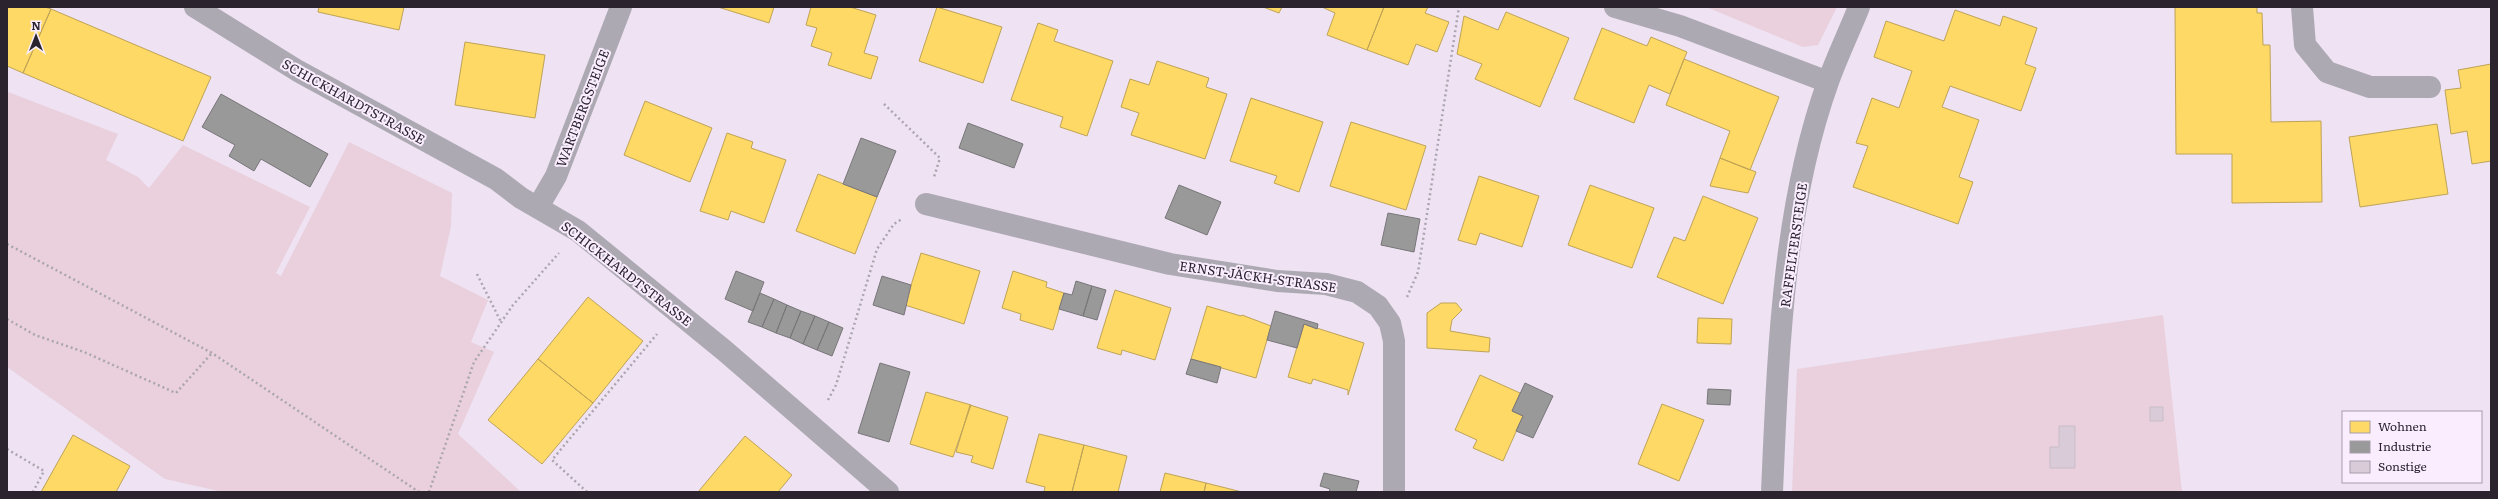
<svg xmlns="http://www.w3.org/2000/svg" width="2498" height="499" font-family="Literata,serif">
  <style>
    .green { fill: #e9d0dc }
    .homes { fill: #ffd966; stroke: #bfa356 }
    .industry { fill: #999; stroke: #787679 }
    .building { fill: #d9ccd8; stroke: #c8bcc8 }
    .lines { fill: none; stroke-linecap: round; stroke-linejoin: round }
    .path { stroke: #aba6ae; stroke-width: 2.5; stroke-dasharray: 2 3; stroke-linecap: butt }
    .minor { stroke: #ada9b2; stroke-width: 22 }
    .labels { text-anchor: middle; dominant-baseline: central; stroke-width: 4; stroke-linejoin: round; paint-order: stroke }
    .street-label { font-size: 13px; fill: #2b242f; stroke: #f9edfe }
  </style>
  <rect width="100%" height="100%" fill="#eee2f3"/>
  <!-- green -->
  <path class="green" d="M1706,7h131l-19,38 -15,2z
    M8,92l110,42 -12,26 32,17 11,11 34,-43 127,62 -34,66 5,3 68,-134 103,51 -1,33 -11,50 48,24 -17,42 23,10 -36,82 63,58h-298l-58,-13 -158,-112z
    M2163,315l19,177h-390l5,-123z"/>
  <!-- homes -->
  <path class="homes" d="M7,7h38l6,2 -28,64 -16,-7z
    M319,7h85l-5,23 -81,-18z
    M718,7h56l-5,16z
    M811,7h39l26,8 -12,38 14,4 -7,22 -43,-14 4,-12 -21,-7 6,-18 -11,-3z
    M937,7l65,20 -19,56 -64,-22z
    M1263,7h19l-3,6z
    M1322,7h62l-17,43 -40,-15 8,-22z
    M1384,7h44l-3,6 24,9 -12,30 -21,-8 -8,21 -41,-15z
    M2175,7h82v6h5l1,32h7l1,77 50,-1 1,81 -90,1v-49h-56z
    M51,9l160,68 -28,64 -160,-68z
    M1955,10l45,16 3,-10 34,12 -12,36 11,4 -15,43 -71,-25 -8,21 37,13 -20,57 14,5 -15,42 -105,-37 15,-41 -12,-3 16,-45 27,10 13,-37 -38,-14 12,-36 58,20z
    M1506,12l63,26 -29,69 -65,-28 7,-15 -25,-10 7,-38 34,14z
    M1038,23l20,7 -4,11 59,20 -26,75 -27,-9 3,-10 -52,-17z
    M1602,28l45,18 4,-9 36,15 -17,42 -21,-9 -15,38 -60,-24z
    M465,42l80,13 -10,63 -80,-13z
    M1684,59l95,38 -29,73 -30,-12 10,-27 -64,-26z
    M1157,61l52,17 -3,9 21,7 -22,65 -74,-24 8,-22 -18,-6 9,-28 19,6z
    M2491,64v97l-19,3 -5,-33 -16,3 -6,-44 16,-2 -3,-18z
    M1251,98l72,24 -24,70 -25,-9 3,-7 -47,-15z
    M645,101l67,27 -22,54 -66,-27z
    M1351,122l75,24 -20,64 -76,-24z
    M2437,124l11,70 -88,13 -11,-70z
    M727,133l26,9 -2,6 35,12 -22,63 -33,-12 -3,9 -28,-9z
    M1720,158l36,14 -8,21 -38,-7z
    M818,174l59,23 -22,57 -59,-23z
    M1479,176l60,20 -17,51 -42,-14 -4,12 -18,-5z
    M1590,185l64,23 -22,60 -64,-23z
    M1703,196l55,22 -35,86 -66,-27 17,-40 11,4z
    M921,253l59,18 -16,53 -59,-19z
    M1013,271l34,11 -1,5 18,6 -11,37 -33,-10 1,-6 -19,-6z
    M1115,290l56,18 -16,52 -33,-10 -1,5 -24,-7z
    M588,297l55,44 -50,62 -55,-44z
    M1441,303h15l6,7 -10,10 -2,11 40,7 -1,14 -62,-4v-35z
    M1207,306l34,10 1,-1 29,11 -15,52 -65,-19z
    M1698,318l34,1 -1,25 -34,-1z
    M1304,324l60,19 -16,52v-5l-35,-11 -2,5 -23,-7z
    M538,359l55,44 -51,61 -54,-44z
    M1480,375l40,18 -8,18 11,5 -20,45 -30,-13 4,-8 -22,-10z
    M926,392l45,13 -18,52 -43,-13z
    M1662,404l42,16 -25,61 -41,-17z
    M970,405l38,12 -15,52 -22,-7 2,-6 -17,-4z
    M1039,434l45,11 -12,47h-28l1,-5 -19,-5z
    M73,435l57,31 -14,26h-75z
    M745,436l47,39 -14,17h-80z
    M1084,445l43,11 -9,36h-46z
    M1165,473l41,10 -2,9h-44z
    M1206,483l36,9h-38z"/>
  <!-- industry -->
  <path class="industry" d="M221,94l107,60 -18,33 -49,-28 -7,12 -25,-15 6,-11 -33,-18z
    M968,123l55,21 -9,24 -55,-20z
    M861,138l35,13 -19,46 -34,-13z
    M1179,185l42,17 -14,33 -42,-17z
    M1388,213l32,6 -6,33 -33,-7z
    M736,271l28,11 -11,29 -28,-12z
    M882,276l29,9 -7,30 -31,-10z
    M1076,281l16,5 -9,30 -24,-7 5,-16 8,2z
    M1092,286l14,4 -9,30 -14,-4z
    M760,293l14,6 -12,28 -14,-5z
    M774,299l13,6 -11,28 -14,-6z
    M787,305l14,6 -11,27 -14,-5z
    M801,311l14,5 -12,28 -13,-6z
    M1275,311l43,13 -1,5 -13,-5 -7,24 -30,-8z
    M815,316l14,6 -12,28 -14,-6z
    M829,322l14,6 -11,28 -15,-6z
    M1191,359l30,8 -4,16 -31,-9z
    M880,363l30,9 -21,70 -31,-9z
    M1525,383l28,13 -20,42 -17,-7 7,-15 -11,-5z
    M1708,389l23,1 -1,15 -23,-1z
    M1324,473l35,8 -3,11h-27l1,-3 -10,-3z"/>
  <!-- building -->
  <path class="building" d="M2150,407h13v14h-13z
    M2059,426h16v42h-25v-21h9z"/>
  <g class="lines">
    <!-- path -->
    <path class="path" d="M884,104l56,54 -6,19
      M7,244l205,109 207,139
      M477,274l24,48
      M1407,297l11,-25 41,-265
      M7,319l28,16 49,17 92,41 36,-40
      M828,400l8,-15 41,-136 17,-25 8,-5
      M7,449l37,22 -11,21
      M429,492l45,-130 39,-57 46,-52
      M587,492l-35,-32 105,-126"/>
    <!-- minor -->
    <path class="minor" d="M195,7l103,64 198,108 25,19 57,33 147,120 163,141
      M1615,7l65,19 148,56
      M2302,7l3,38 22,27 43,15h60
      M926,204l244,60 107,17 49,3 31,8 21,14 12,17 4,18v151
      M538,207l18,-31 65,-169
      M1772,492c6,-134 10,-282 56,-410 9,-25 21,-50 31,-75"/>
  </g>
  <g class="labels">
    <!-- street labels -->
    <g class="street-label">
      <text transform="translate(354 101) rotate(29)">SCHICKHARDTSTRASSE</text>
      <text transform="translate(582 108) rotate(-69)">WARTBERGSTEIGE</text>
      <text transform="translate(1793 245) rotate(-82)">RAFFELTERSTEIGE</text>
      <text transform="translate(627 273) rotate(38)">SCHICKHARDTSTRASSE</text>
      <text transform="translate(1258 276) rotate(8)">ERNST-JÄCKH-STRASSE</text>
    </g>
  </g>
  <!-- border -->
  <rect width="2498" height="499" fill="none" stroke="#2b242f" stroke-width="16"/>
  <!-- legend -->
  <rect x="2342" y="411" width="140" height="72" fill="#f9edfe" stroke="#a79dab"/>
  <rect x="2350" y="421" width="20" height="12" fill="#ffd966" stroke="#a79dab"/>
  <text x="2378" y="431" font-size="12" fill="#2b242f">Wohnen</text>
  <rect x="2350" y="441" width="20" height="12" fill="#999999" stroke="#a79dab"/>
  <text x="2378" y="451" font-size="12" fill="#2b242f">Industrie</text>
  <rect x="2350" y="461" width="20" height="12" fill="#d9ccd8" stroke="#a79dab"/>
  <text x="2378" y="471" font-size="12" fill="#2b242f">Sonstige</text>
  <!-- north arrow -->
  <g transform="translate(36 36)" stroke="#f9edfe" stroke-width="3" paint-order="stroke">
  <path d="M0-3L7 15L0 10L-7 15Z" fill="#2b242f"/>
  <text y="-6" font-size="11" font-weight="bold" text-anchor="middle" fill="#2b242f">N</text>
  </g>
</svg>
